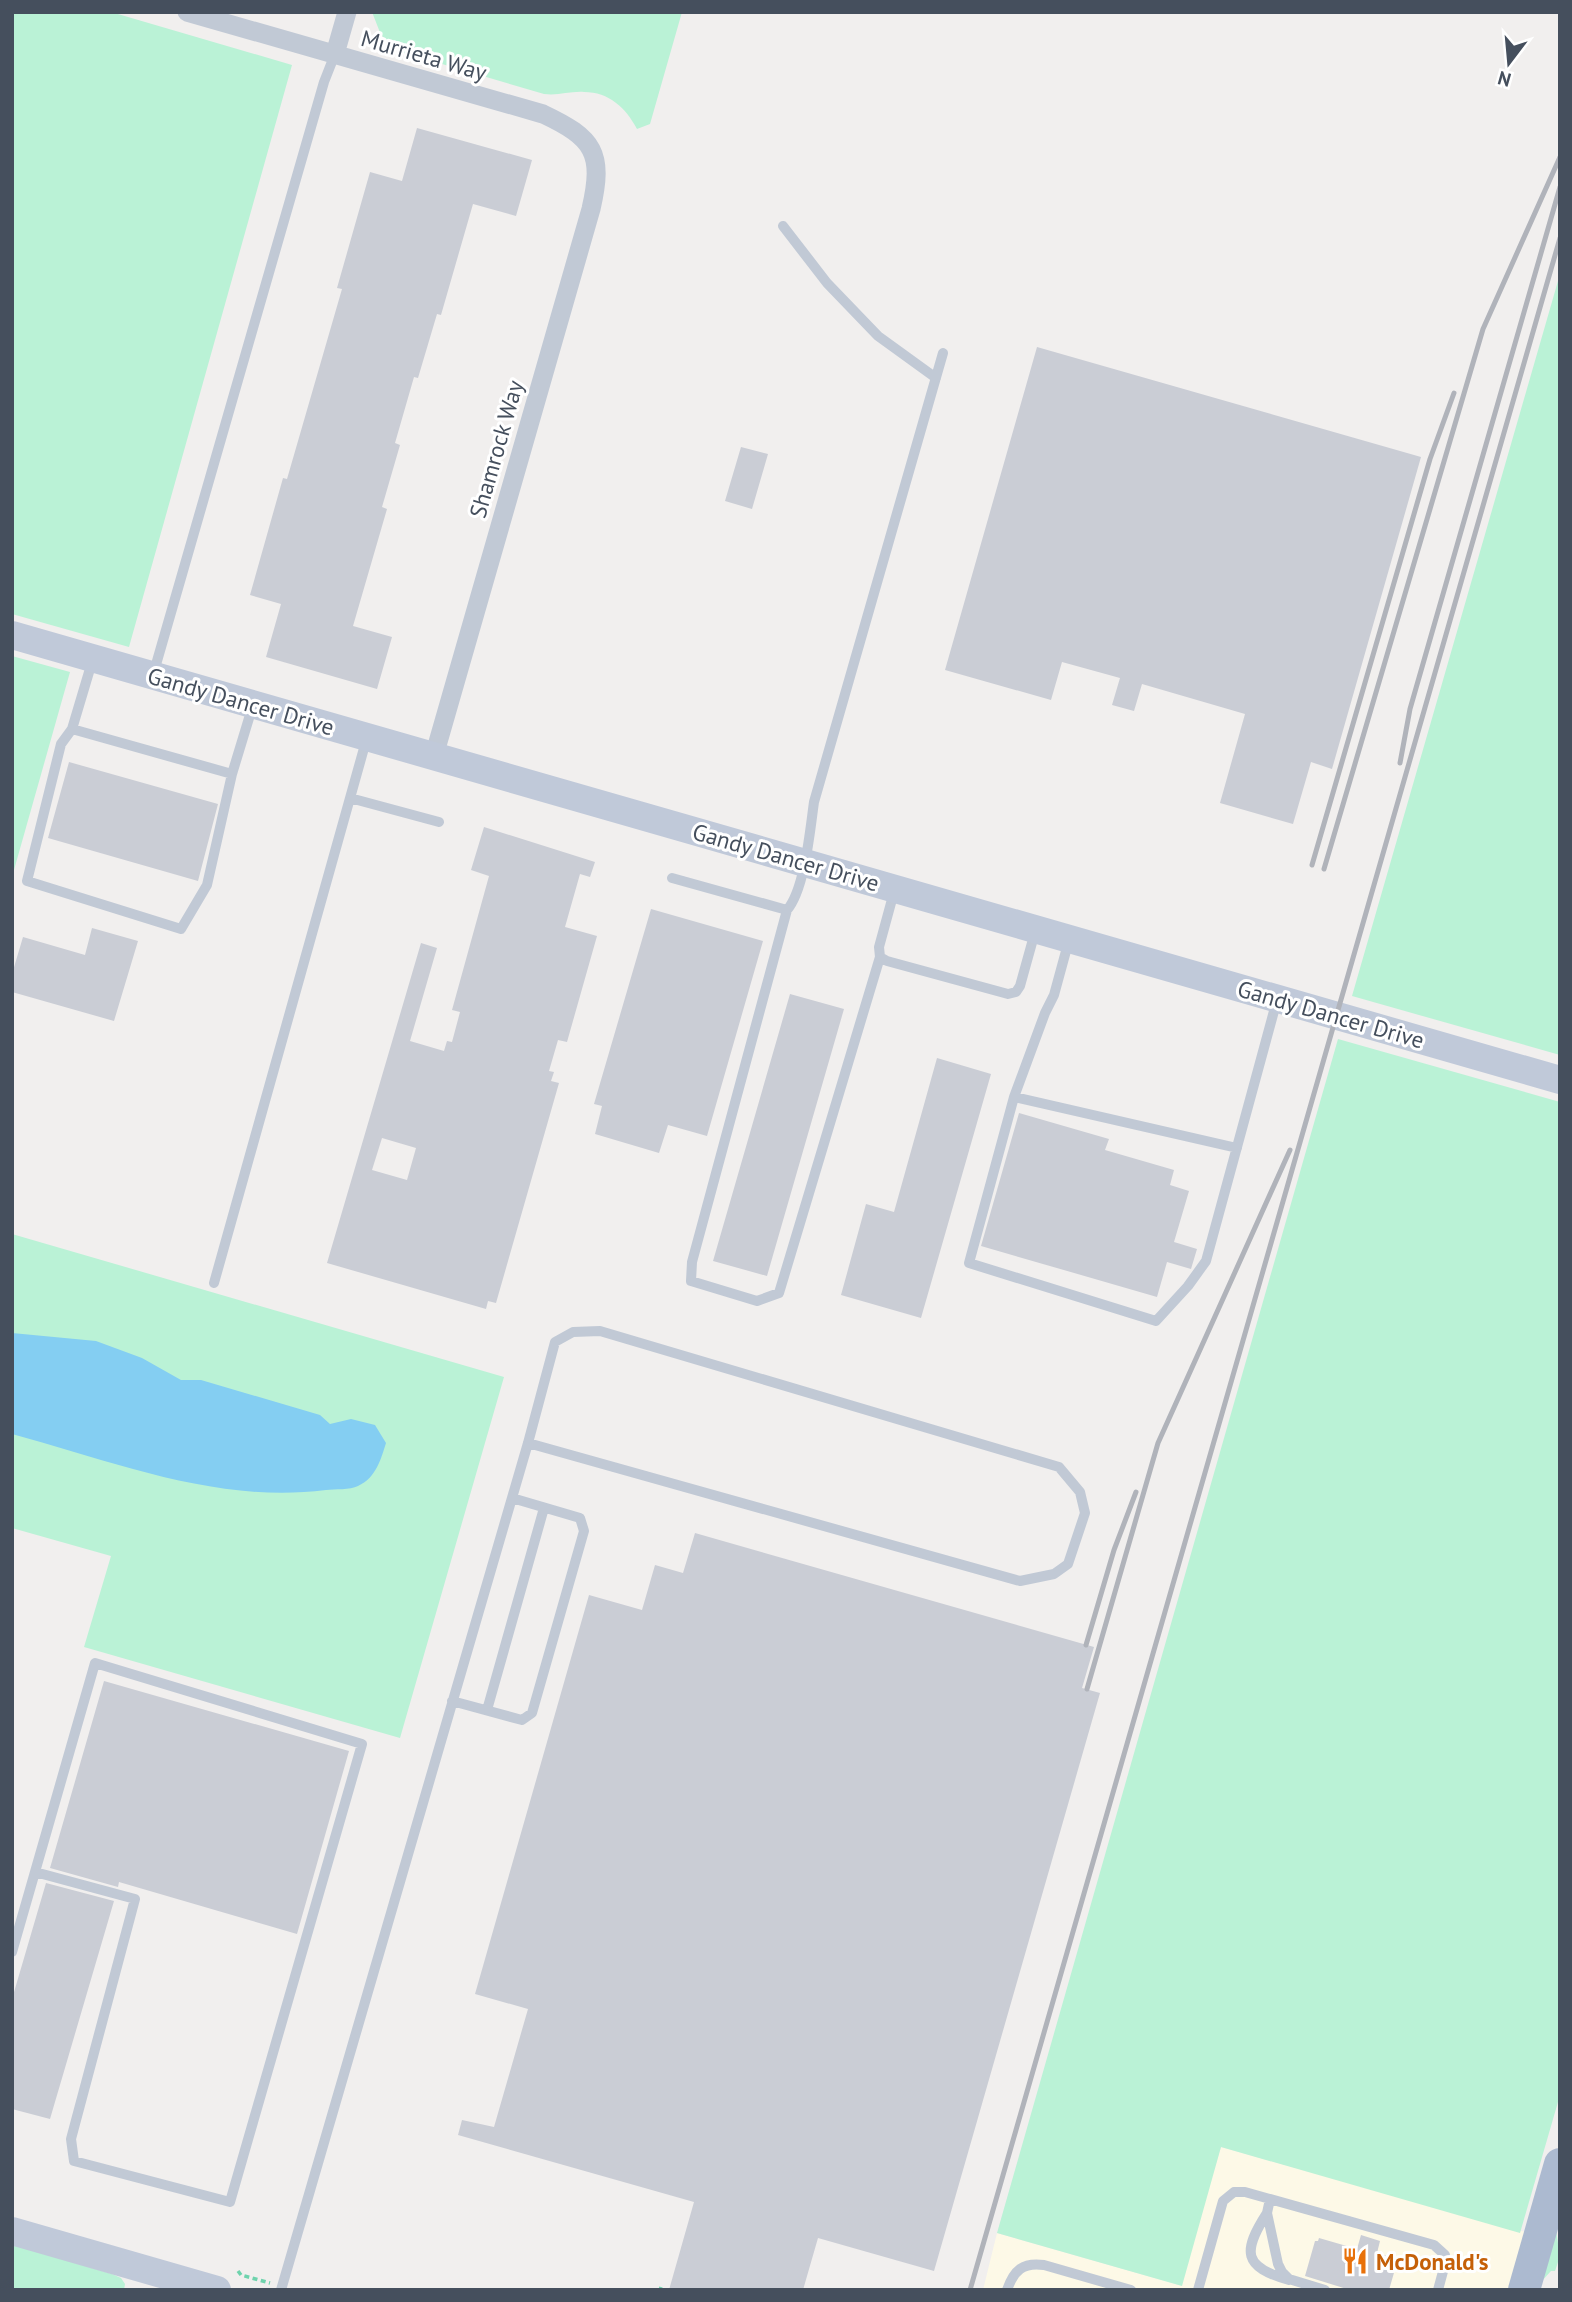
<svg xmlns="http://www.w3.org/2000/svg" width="1572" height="2302" font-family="'PT Sans',sans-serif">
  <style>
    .commercial { fill: #fdf9e7 }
    .green { fill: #baf2d6 }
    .water { fill: #84cef2 }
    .building { fill: #cacdd5; fill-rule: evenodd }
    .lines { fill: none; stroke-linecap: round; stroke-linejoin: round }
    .path { stroke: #6fd3ad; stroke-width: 3.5; stroke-dasharray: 5 3.5; stroke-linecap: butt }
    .lane { stroke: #c1c9d5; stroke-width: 10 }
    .street { stroke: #c1c9d5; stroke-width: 19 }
    .secondary { stroke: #c0c9d9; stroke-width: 28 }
    .primary { stroke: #acbad0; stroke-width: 32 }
    .rail { stroke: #b0b3ba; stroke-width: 5 }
    .labels { text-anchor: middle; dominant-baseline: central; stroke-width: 6; stroke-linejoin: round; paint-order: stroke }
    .street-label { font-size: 23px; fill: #454f5d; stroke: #fff }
    .food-label { font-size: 23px; font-weight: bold; fill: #c56008; stroke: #fff; text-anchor: start }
  </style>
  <rect width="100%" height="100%" fill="#f1efee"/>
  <!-- commercial -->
  <path class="commercial" d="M1221,2147l311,87 -17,56h-532l14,-57 182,52z"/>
  <!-- green -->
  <path class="green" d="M12,12h99l181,53 -163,582 -117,-33z
    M372,12h310l-32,112 -13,5c-11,-21 -28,-37 -53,-37 -14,-1 -26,4 -40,2l-146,-43 -17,-16z
    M1560,274v781l-208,-59z
    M12,656l58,16 -58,205z
    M1338,1039l222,63v993l-40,138 -299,-86 -39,139 -185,-53z
    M12,1234l492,143 -104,361 -316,-91 27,-91 -99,-28z
    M1556,2230l4,26 -5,15h-4l-10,11z
    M12,2244l100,30 9,4 4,6 -1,6h-112z"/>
  <!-- water -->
  <path class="water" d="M12,1333l84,8 46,17 39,22h20l119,35 10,9 21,-5 24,6 11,18c-5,16 -10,35 -28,43 -8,4 -23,3 -32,4 -108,14 -211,-28 -314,-56z"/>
  <!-- building -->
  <path class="building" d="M417,128l115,32 -16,56 -43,-12 -32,111 -4,-1 -19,64 -4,-1 -19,66 5,2 -18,62 5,2 -34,117 39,11 -15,52 -111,-32 15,-53 -31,-9 33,-117 4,1 55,-190 -5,-1 33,-116 32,9z
    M1037,347l384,110 -89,312 -21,-7 -18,62 -73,-21 25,-89 -103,-30 -8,27 -22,-6 8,-27 -58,-16 -11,38 -106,-30z
    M741,447l27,7 -16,55 -27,-8z
    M69,762l149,42 -20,77 -150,-43z
    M484,827l111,35 -5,15 -10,-3 -15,53 32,9 -30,106 -9,-2 -9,31 5,1 -3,9 8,2 -63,220 -8,-2 -2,8 -159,-46 94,-320 16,5 -27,93 34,10 3,-10 5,1 8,-30 -8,-2 37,-134 -18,-6zM382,1138l34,10 -9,32 -35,-10z
    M651,909l112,32 -56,195 -39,-11 -9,28 -64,-19 7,-28 -8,-2z
    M92,928l46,13 -24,80 -102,-29v-18l11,-37 62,18z
    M790,994l54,15 -77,267 -54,-15z
    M937,1058l54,16 -70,244 -80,-23 25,-91 28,8z
    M1019,1113l90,26 -4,11 69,20 -4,15 19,6 -15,51 23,7 -6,20 -24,-7 -10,35 -176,-51z
    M695,1533l399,114 -12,41 18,5 -166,578 -116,-33 -15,52h-134l25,-88 -236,-67 4,-15 32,7 34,-118 -53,-15 114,-399 53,15 13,-45 28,8z
    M104,1681l245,70 -52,183 -178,-52 -1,5 -68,-19z
    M46,1883l68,18 -64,218 -38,-10v-110z
    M1361,2235l19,6 -3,12 21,6 -9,31h-39l-45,-14 10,-35h3l1,-3 38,11z"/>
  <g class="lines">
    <!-- path -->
    <path class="path" d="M238,2271l3,4 29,8
      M660,2290l1,-3"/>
    <!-- lane -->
    <path class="lane" d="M783,226l44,57 51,53 58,42
      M92,662l-20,67 -11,15 -34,137 154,48 26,-44 25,-111 21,-69
      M153,675l171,-593 11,-28
      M72,729l160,45
      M350,798l89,24
      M672,878l115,32c18,-21 23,-80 27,-108l129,-449
      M894,892l-15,55 1,10 7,4 121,33 8,-2 4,-6 15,-54
      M787,910l-95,352 -1,19 66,20 22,-8 101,-336
      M1069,940l-15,55 -9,18 -31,84 -45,166 187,58 32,-35 18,-25 71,-261
      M1014,1097l223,51
      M214,1283l152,-542
      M452,1701l70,19 10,-7 52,-182 -4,-13 -68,-20
      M487,1710l57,-202
      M12,1952l83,-289 267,81 -132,458 -156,-41 -3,-22 64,-240 -100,-27
      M1270,2199l-3,14 11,51 4,8 7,7 36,11
      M1267,2213c-25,39 -24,54 22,67
      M281,2290l247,-847 27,-101 18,-10 27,-1 459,136 21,25 5,21 -17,51 -14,10 -34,7 -492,-138
      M1007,2290c7,-20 16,-28 37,-25l87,25
      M1198,2290l25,-89 11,-9h11l189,53 11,10v9l-7,26"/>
    <!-- street -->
    <path class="street" d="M187,12l356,102c51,24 61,39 48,95l-157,547
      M335,54l12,-42"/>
    <!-- secondary -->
    <path class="secondary" d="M12,635l1548,445
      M12,2231l205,59"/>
    <!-- primary -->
    <path class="primary" d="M1524,2290l36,-126"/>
    <!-- rail -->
    <path class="rail" d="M1400,763l10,-54 150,-522
      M1312,865l118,-406 24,-66
      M1324,869l159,-540 77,-172
      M1086,1645l28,-95 22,-58
      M1087,1689l71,-246 132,-293
      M970,2290l590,-2052"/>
  </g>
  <!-- icons -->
  <defs>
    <g id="restaurant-bare" transform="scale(2.1)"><path d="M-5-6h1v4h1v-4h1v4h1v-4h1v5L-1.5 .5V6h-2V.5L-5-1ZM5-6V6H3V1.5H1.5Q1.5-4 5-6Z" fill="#e8710a" stroke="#fff" stroke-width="2.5" paint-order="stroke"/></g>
  </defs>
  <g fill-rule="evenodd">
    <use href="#restaurant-bare" x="1355" y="2261"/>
  </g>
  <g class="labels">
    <!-- street labels -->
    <g class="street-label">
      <text transform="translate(424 55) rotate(16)">Murrieta Way</text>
      <text transform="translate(496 449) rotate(-74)">Shamrock Way</text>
      <text transform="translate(241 701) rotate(16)">Gandy Dancer Drive</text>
      <text transform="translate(786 857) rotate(16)">Gandy Dancer Drive</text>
      <text transform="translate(1331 1014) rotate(16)">Gandy Dancer Drive</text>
    </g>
    <!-- food labels -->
    <g class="food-label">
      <text x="1376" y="2261">McDonald's</text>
    </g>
  </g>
  <!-- border -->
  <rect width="1572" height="2302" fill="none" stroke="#454f5d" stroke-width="28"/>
  <!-- north arrow -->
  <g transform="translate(1509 63) rotate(196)" stroke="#ffffff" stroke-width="5" paint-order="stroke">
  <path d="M0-5L12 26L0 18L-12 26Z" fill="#454f5d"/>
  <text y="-10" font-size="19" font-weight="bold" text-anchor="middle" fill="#454f5d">N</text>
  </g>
</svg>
